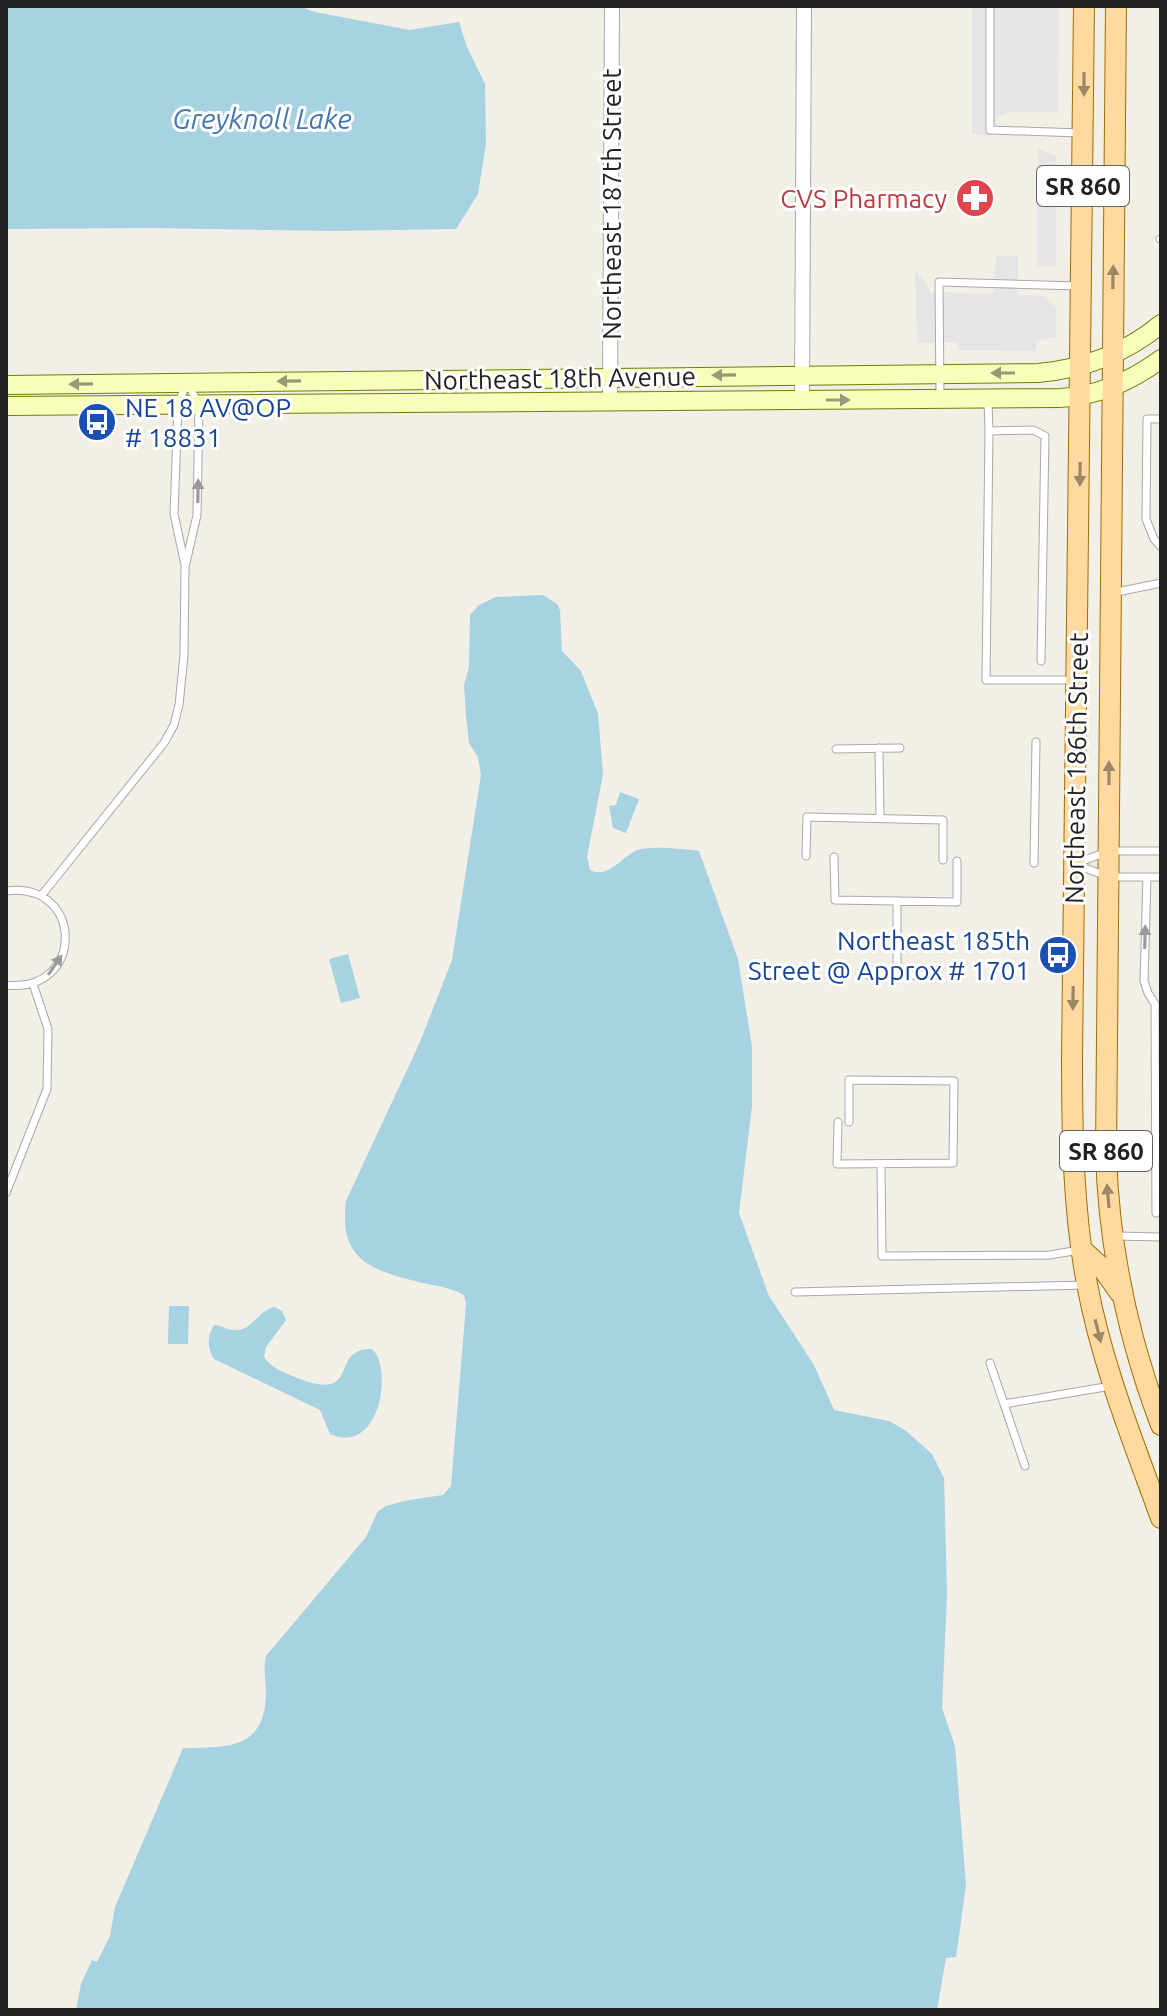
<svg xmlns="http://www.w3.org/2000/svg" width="1167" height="2016" font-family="Ubuntu,sans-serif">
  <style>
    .parking { fill: #e5e5e5 }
    .water { fill: #a6d2e1 }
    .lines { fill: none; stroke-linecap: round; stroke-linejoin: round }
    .lane-casing { stroke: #a8a8a8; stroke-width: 9 }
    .street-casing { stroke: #a8a8a8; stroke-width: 16 }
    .secondary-casing { stroke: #6e8000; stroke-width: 20 }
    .primary-casing { stroke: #9e6f00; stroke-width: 22 }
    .lane { stroke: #fff; stroke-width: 7 }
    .street { stroke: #fff; stroke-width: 14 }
    .secondary { stroke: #f7fdbb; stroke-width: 18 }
    .primary { stroke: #ffd99f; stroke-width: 20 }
    .oneway { fill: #9b8666 }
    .oneway2 { fill: #979a76 }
    .oneway3 { fill: #9b9b9b }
    .labels { text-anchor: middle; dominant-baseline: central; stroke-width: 6; stroke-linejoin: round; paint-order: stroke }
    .shield { fill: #fff; stroke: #646464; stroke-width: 2 }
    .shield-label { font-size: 24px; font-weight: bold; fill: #212121 }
    .health-label { font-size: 26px; fill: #be3a42; stroke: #fff; text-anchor: end }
    .street-label { font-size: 26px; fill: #212121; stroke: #fff }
    .transit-label { font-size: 26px; fill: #164399; stroke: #fff; text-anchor: start }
    .water-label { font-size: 28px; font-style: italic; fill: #4576af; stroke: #fff }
  </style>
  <rect width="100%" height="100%" fill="#f2efe7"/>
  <!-- parking -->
  <path class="parking" d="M972,6h87l-1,106h-48l-12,4 -8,14v6l-18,-2z
    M1038,149l18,7v110l-19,1z
    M996,256h22v39l27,1 11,11v30l-20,4v10l-78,-1v-8l-41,1 -2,-74 16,23 62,2z"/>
  <!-- water -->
  <path class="water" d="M6,6h292l17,6 95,18 49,-8 8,25 18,37 1,60 -8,50 -22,35 -123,2 -183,-3 -144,1z
    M543,595l14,9 3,6 2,41 19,20 17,43 5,60 -16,83 3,13c16,9 31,-11 45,-19 11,-6 51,-2 64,0l39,108 14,88v59l-13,107 30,83 45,69 20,45 55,11 16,9 27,24 12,24 3,116 -5,114 13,38 11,139 -10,72 -10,1 -9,52h-861l5,-26 11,-24 5,2 13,-26 5,-29 68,-159c44,-1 81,2 83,-53 0,-14 -3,-26 0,-39l100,-119 12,-26 8,-5 23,-6 34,-5 8,-9 15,-182 -2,-9c-16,-9 -32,-9 -49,-14 -49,-12 -76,-25 -69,-80l74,-159 32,-82 29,-185 -3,-18 -9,-14 -3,-28 -2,-30 5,-18 1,-52 9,-10 17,-8z
    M620,792l19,7 -13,34 -13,-5 -4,-22 7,-1z
    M348,954l12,44 -19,5 -12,-44z
    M169,1306h20l-1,38h-20z
    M275,1307l7,4 4,9 -20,27 -2,10c7,11 19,15 31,20 69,28 32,-29 77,-28 21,18 9,107 -42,85l-10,-24 -106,-51c-7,-11 -7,-23 0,-34 7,0 13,5 20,5 20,1 23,-20 41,-23z"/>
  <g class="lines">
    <!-- lane casing -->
    <g class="lane-casing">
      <path id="lane" d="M990,6v124l90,3
        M1160,239h1
        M940,396l-1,-114 141,4
        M988,401l1,30
        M1161,419h-14l-1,100 8,20 7,8
        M185,565l-11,-51 4,-109 8,-21
        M1112,593l49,-10
        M1041,661l4,-225 -12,-6 -44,1 -3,249h88
        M879,748l1,70
        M836,749l64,-1
        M806,856l1,-39 136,3v40
        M834,857l1,43 122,2v-41
        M1034,863l2,-121
        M1077,863l32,-12h52
        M1077,865l32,12h52
        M1147,877l-3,104 4,12 7,11 1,209
        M6,891c79,-10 79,103 0,94
        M41,896l123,-153 10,-18 5,-20 5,-50 1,-88 12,-52 2,-110 -11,-21
        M868,975h58
        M897,975v-74
        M838,1122l-1,42 116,-1 1,-82 -105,-1v42
        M881,1164l1,92 168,-1 29,-5
        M6,1193l41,-104 1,-60 -15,-45
        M1115,1236l46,1
        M795,1292l290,-7
        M990,1363l14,41
        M1025,1466l-21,-62 107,-18"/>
    </g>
    <!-- street casing -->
    <g class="street-casing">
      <path id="street" d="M802,400l2,-394
        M610,401l2,-395"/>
    </g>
    <!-- secondary casing -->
    <g class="secondary-casing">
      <path id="secondary" d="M6,385l1032,-12c45,-4 88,-20 123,-49
        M6,406l1054,-8c38,-2 70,-16 101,-39"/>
    </g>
    <!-- primary casing -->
    <g class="primary-casing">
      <path id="primary" d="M1084,6l-12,1052c0,76 1,152 15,226 15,81 46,157 74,234
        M1116,6l-10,1149c3,93 22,183 55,270
        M1081,1249l22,20 17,24"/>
    </g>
    <!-- lane -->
    <use href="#lane" class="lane"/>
    <!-- street -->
    <use href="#street" class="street"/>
    <!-- secondary -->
    <use href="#secondary" class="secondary"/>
    <!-- primary -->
    <use href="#primary" class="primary"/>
  </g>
  <!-- one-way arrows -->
  <defs><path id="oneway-solid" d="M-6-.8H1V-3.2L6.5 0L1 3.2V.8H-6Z" transform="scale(2)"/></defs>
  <g class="oneway">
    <use href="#oneway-solid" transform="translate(1084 84) rotate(90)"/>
    <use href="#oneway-solid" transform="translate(1113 277) rotate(-89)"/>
    <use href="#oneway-solid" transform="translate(1080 474) rotate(91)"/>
    <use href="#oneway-solid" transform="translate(1109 773) rotate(-90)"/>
    <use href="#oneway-solid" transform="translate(1073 998) rotate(91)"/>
    <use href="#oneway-solid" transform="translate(1108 1196) rotate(-95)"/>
    <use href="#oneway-solid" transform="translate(1098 1331) rotate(76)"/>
  </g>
  <g class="oneway2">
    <use href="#oneway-solid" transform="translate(1003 373) rotate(180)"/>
    <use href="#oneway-solid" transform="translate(724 375) rotate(179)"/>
    <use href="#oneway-solid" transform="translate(289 381) rotate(179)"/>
    <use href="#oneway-solid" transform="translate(81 384) rotate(179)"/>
    <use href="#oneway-solid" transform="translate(838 400)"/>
  </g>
  <g class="oneway3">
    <use href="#oneway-solid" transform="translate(198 491) rotate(-89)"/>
    <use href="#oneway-solid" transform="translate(1145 937) rotate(-89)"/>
    <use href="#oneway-solid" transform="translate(55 965) rotate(-55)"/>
  </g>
  <!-- icons -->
  <defs>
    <g id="pharmacy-disc" transform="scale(2)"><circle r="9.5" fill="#e0444e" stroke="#fff"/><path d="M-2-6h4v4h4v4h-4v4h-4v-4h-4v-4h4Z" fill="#fff"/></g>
    <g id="bus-disc" transform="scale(2)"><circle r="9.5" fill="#1a4fb4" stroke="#fff"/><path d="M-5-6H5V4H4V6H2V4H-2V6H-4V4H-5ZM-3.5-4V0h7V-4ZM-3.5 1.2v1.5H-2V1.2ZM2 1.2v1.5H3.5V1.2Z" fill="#fff"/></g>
  </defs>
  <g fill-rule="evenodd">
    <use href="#pharmacy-disc" x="975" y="198"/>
    <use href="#bus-disc" x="97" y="422"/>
    <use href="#bus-disc" x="1058" y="955"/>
  </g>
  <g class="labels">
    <!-- shield labels -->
    <g class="shield">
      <rect x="1037" y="166" width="92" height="40" rx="6"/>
      <rect x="1060" y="1131" width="92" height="40" rx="6"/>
    </g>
    <g class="shield-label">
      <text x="1083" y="186">SR 860</text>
      <text x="1106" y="1151">SR 860</text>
    </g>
    <!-- health labels -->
    <g class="health-label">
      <text x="947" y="198">CVS Pharmacy</text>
    </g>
    <!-- street labels -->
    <g class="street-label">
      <text transform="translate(611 204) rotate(-90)">Northeast 187th Street</text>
      <text transform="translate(560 378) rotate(-1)">Northeast 18th Avenue</text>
      <text transform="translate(1076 768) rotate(-89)">Northeast 186th Street</text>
    </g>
    <!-- transit labels -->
    <g class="transit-label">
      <text x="125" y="407">NE 18 AV@OP<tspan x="125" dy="30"># 18831</tspan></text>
      <text x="1030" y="940" text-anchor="end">Northeast 185th<tspan x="1030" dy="30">Street @ Approx # 1701</tspan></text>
    </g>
    <!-- water labels -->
    <g class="water-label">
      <text x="262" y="118">Greyknoll Lake</text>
    </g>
  </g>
  <!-- border -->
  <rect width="1167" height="2016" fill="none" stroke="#212121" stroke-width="16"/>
</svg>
